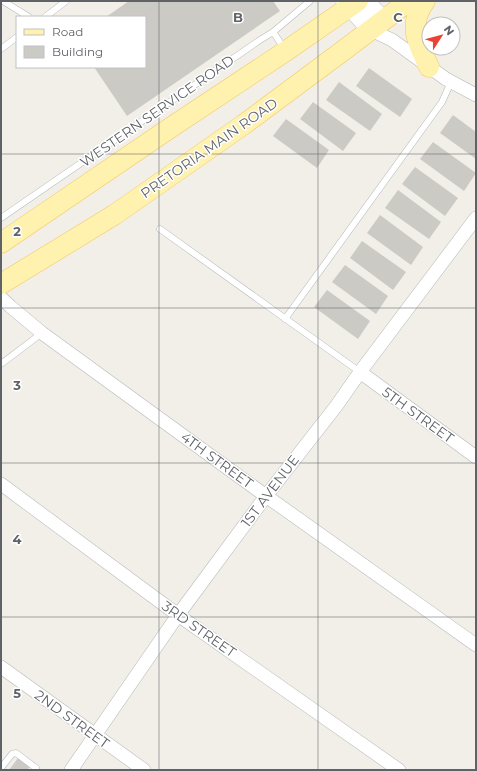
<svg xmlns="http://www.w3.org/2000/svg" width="477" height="771" font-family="Montserrat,sans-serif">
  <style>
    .building { fill: #cccac5 }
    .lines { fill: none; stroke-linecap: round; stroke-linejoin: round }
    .lane-casing { stroke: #b5b8bc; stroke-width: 7 }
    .street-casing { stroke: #b5b8bc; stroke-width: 14 }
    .secondary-casing { stroke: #b6babf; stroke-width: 19 }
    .primary-casing { stroke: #f2c960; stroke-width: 21 }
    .lane { stroke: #fff; stroke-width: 6 }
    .street { stroke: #fff; stroke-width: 13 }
    .secondary { stroke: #fff; stroke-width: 18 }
    .primary { stroke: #fff2af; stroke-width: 20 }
    .grid { fill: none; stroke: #5f6368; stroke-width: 1; stroke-opacity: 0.55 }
    .labels { text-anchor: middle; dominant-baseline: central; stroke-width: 3; stroke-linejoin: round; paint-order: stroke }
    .street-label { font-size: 14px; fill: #5f6368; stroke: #fff }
    .grid-label { font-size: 13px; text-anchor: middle; font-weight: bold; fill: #5f6368; stroke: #fff; stroke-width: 3; stroke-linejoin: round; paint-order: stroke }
  </style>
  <rect width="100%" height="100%" fill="#f1efe8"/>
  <!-- building -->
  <path class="building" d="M129,1h144l7,10 -153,105 -33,-49h51v-50h-39z
    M369,68l43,31 -12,18 -44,-31z
    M339,82l43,32 -12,17 -44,-31z
    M313,102l43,31 -13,18 -43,-32z
    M453,115l23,17v27l-36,-26z
    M286,119l43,31 -12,18 -44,-32z
    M433,142l43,31 -12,18 -44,-32z
    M415,167l43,31 -13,18 -43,-32z
    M398,190l43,32 -12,17 -44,-31z
    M380,215l43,32 -12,18 -44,-32z
    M362,241l44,31 -13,18 -43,-32z
    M345,265l43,31 -12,18 -44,-32z
    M327,290l43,31 -12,18 -44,-32z
    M18,758l12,9 -3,3h-18z"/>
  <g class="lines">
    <!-- lane casing -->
    <g class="lane-casing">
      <path id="lane" d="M3,1l26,16
        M45,17l21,-16
        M273,32l11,16
        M1,49l16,-12
        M1,218l259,-178 13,-8 37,-31
        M160,229l200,143
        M285,319l157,-217 9,-20
        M1,364l41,-31
        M1,768l11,-14 4,-1 20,15"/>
    </g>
    <!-- street casing -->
    <g class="street-casing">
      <path id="street" d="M371,30l21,10 54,39 30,16
        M1,298l10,9 31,26 224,163 210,149
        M360,372l116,85
        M1,484l177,131 221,155
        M1,667l143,103
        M71,770l107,-155 88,-119 71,-91 23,-33 116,-154"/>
    </g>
    <!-- secondary casing -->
    <g class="secondary-casing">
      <path id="secondary" d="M345,1l26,29
        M365,1l18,19"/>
    </g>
    <!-- primary casing -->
    <g class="primary-casing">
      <path id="primary" d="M425,1c-18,25 -7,42 4,66
        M1,243l169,-115 116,-77 72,-50
        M1,284l113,-69 129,-90 101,-75 65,-49"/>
    </g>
    <!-- lane -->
    <use href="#lane" class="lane"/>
    <!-- street -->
    <use href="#street" class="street"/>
    <!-- secondary -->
    <use href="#secondary" class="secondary"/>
    <!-- primary -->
    <use href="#primary" class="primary"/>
  </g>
  <!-- grid -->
  <path class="grid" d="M159,1v769M318,1v769M1,154h475M1,308h475M1,463h475M1,617h475"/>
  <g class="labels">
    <!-- street labels -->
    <g class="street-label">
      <text transform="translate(157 111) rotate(-35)">WESTERN SERVICE ROAD</text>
      <text transform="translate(209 148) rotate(-35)">PRETORIA MAIN ROAD</text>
      <text transform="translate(418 415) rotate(36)">5TH STREET</text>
      <text transform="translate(217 460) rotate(36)">4TH STREET</text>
      <text transform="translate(270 491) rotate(-53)">1ST AVENUE</text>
      <text transform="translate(199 629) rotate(35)">3RD STREET</text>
      <text transform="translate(72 719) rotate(36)">2ND STREET</text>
    </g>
  </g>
  <g class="grid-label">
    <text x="238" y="22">B</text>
    <text x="398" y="22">C</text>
    <text x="17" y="236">2</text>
    <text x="17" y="390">3</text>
    <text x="17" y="544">4</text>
    <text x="17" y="698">5</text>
  </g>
  <!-- border -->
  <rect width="477" height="771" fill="none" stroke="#5f6368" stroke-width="4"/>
  <!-- legend -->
  <rect x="16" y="16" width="130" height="52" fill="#ffffff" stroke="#bfc1c3"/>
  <rect x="24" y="29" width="20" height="6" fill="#fff2af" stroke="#bfc1c3"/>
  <text x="52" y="36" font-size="12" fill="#5f6368">Road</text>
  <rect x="24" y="46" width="20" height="12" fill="#cccac5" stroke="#bfc1c3"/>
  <text x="52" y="56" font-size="12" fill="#5f6368">Building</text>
  <!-- north arrow -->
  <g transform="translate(441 36) rotate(54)"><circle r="19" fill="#ffffff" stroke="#bfc1c3"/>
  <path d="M0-3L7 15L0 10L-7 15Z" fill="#ea4335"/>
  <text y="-6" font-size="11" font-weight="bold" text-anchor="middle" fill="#5f6368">N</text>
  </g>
</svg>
